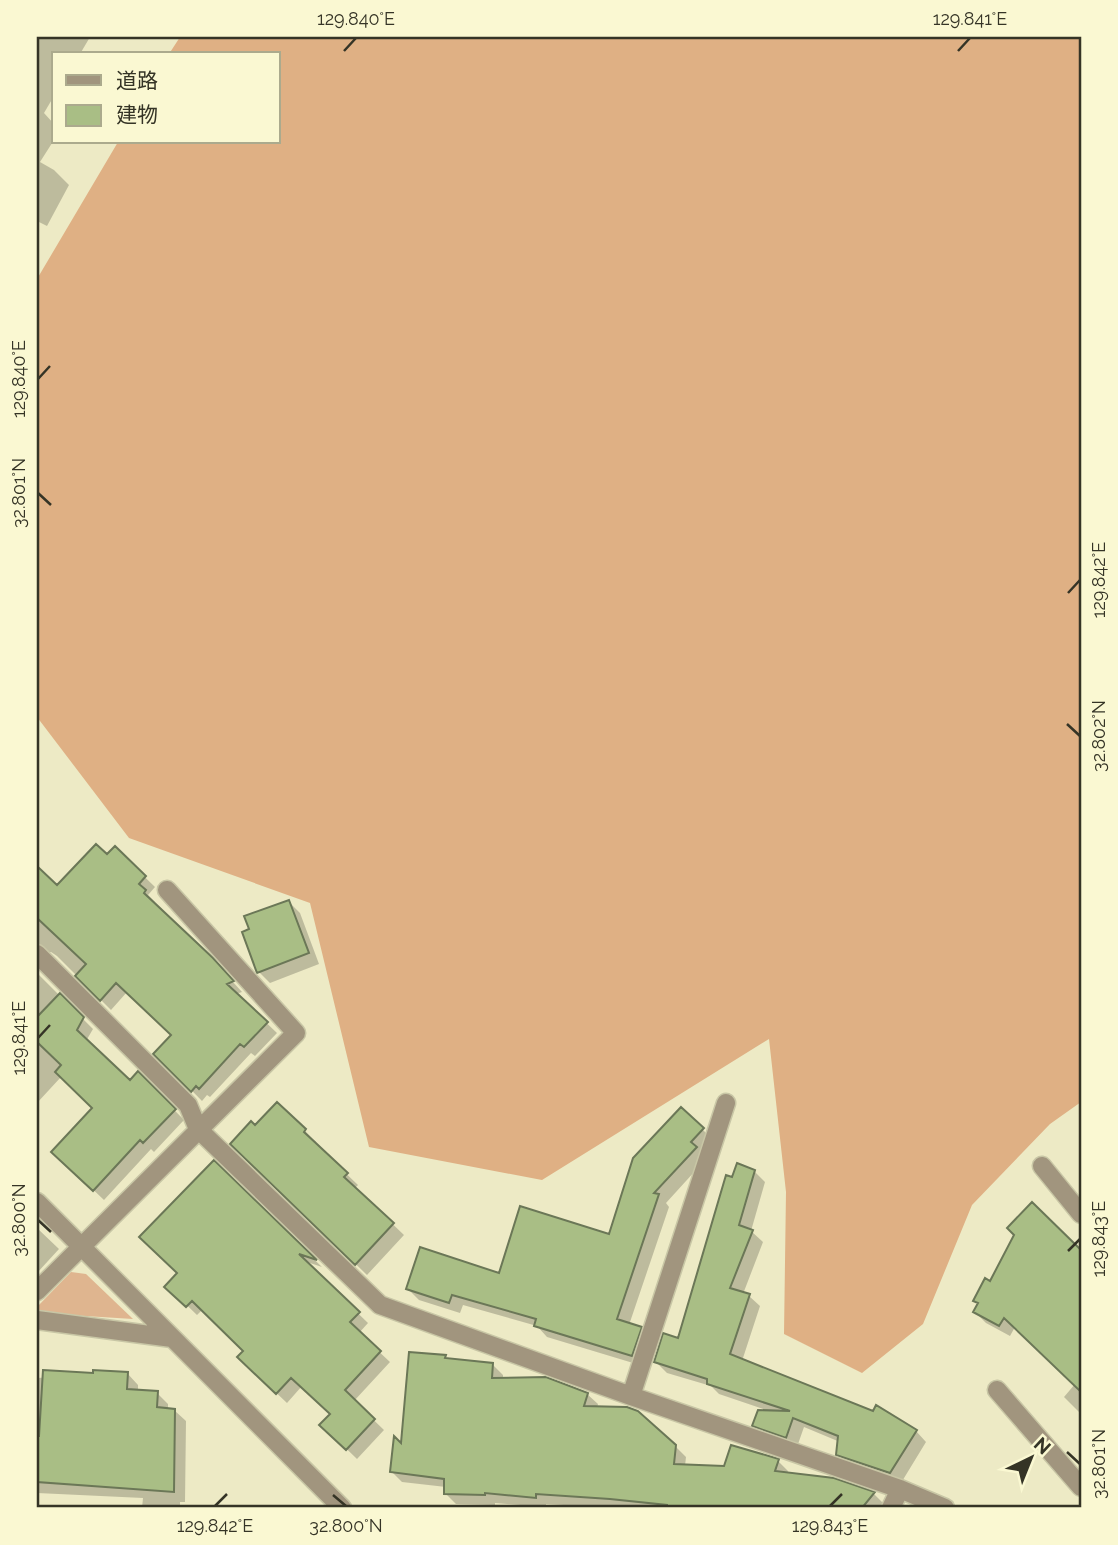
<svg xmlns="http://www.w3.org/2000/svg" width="1118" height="1545" font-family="Raleway,'Noto Sans JP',sans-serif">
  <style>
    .green { fill: #dfb58f }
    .forest { fill: #dfb084 }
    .shadow { fill: #0003 }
    .building { fill: #a9be85; stroke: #6b7757; stroke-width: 2 }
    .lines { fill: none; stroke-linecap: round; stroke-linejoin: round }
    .street-casing { stroke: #c8c6a5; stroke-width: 21 }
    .street { stroke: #a1957e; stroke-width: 18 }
    .ticks { fill: none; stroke: #353426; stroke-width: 2.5 }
    .neatline { fill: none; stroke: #353426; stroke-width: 2.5 }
    .ticks-label { font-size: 18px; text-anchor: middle; fill: #353426 }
  </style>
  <rect width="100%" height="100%" fill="#edeac5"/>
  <!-- green -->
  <path class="green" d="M71,1272l15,2 47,45 -96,-6v-6z"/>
  <!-- forest -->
  <path class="forest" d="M180,37h901v1065l-31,22 -78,81 -49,119 -61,49 -78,-39 2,-142 -17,-153 -227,141 -173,-33 -59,-244 -181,-65 -92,-121v-438l81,-137h160v-88h-109z"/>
  <!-- shadow -->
  <path class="shadow" d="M37,37h53l-10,17h-26v42l-10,17 10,11v16l-14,22 14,8 15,15 -22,41 -10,-5z
    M115,848l40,39 -7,8 7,7 -2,2 70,67 19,21 -6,2 41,39 -22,23 -4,-3 -41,44 -3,-2 -5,6 -46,-47 17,-19 -46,-43 -16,18 -54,-54 -6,-4 -11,3 -3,5v-92l20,19 50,-30z
    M289,902l11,11 19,51 -49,19 -11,-11z
    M37,968l1,6 55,55 -7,12 44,41 8,-9 46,47 -30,32 -3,-3 -47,51 -40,-38 31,-54 -34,-31 -24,26z
    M682,1109l32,32 -8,18 -40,44 3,4 -40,118 12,3 11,11 -9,27 -96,-29 -10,-11 -74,-21 -3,8 -41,-13 -11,-11 92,-14 110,-39z
    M255,1127l50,4 11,11 -2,1 44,42 -3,3 49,47 -37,40 -135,-131z
    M214,1163l108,104 -18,-6 64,62 -9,10 31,29 -36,39 30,29 -27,29 -35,-34 10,-11 -30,-28 -15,17 -38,-36 -4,-16 -42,-42 -6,6 -30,-29 12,-13z
    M754,1171l11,11 -14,49 12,11 -20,52 6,2 11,10 -18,55 174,70 10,11 -25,41 -52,-18 -11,-11 2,-12 -36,-15 -7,20 -32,-11 -11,-11 18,-13 -53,-18 -8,-8 -44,-13 -11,-11 23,-22 54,-161z
    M1032,1205l49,48v161l-17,-17 11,-13 -60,-57 -5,9 -24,-13 -11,-11 4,-7 -4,-5 16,-17z
    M37,1228l22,21 -22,24z
    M445,1357l3,3 44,4 11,11v4l84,15 11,10 -1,4 78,38 11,11 -1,9 40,2 53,-7 10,10 -1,3 47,6 40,14 10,10 -4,4h-264l-70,-4v3l-51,-4v2l-39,-1 -10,-10v-7l-44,-5 -11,-11z
    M127,1373l11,12v7l19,1 11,11v6h6l12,11 -1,81h-5v6h-38l1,-10 -106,-5v-115z"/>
  <!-- building -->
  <path class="building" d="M96,844l11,10 8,-8 31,30 -7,8 7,6 -2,3 69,65 21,23 -7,3 41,38 -24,25 -4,-3 -41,45 -3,-3 -5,6 -38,-38 18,-19 -55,-52 -16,18 -25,-25 11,-12 -49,-46v-52l20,19z
    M289,900l20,53 -52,20 -15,-41 7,-3 -5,-13z
    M60,993l24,24 -7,13 53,50 8,-9 38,38 -33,34 -3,-3 -47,51 -42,-39 41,-44 -37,-36 6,-7 -24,-23v-25z
    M277,1102l29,27 -2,3 44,41 -4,4 50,46 -39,42 -125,-121 21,-23 4,4z
    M681,1107l23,21 -13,14 6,5 -43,46 5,1 -42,125 25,8 -10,29 -98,-30 2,-7 -84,-24 -3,8 -43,-14 14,-42 79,26 21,-67 89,28 24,-76z
    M214,1160l103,100 -18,-6 61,58 -10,10 31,29 -36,39 30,29 -29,31 -27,-25 11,-11 -39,-36 -15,16 -39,-37 6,-6 -51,-50 -6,6 -22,-20 13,-14 -38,-36z
    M737,1163l18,7 -16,55 14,5 -23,58 20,6 -20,60 143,57 3,-6 41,25 -27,43 -54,-18 2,-19 -45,-18 -7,20 -34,-12 6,-16 32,1 -83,-27v-5l-53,-17 9,-29 15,5 48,-163 6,2z
    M1032,1202l49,48v142l-77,-74 -5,8 -26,-14 5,-9 -5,-2 12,-23 5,3 24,-46 -7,-7z
    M409,1352l37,3 -1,3 48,5 -1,15 54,-1 42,16 -4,13 43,1 11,4 38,34 -2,19 50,2 7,-21 48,14 -4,12 59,7 41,14 -13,16h-195v-3l-57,-6 -74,-5v4l-51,-5v2l-41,-1v-15l-54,-7 4,-36 7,7z
    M43,1370l50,3v-3l35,2 -1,17 31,2 -1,16 18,2 -1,83 -137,-10v-46h2z"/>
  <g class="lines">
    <!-- street casing -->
    <g class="street-casing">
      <path id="street" d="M37,954l151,151 10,24 182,176 251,91 269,93 45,19
        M1042,1166l39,48
        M37,1202l305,306
        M37,1291l259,-258 -129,-143
        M37,1320l135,18
        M997,1390l84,97
        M631,1396l95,-293
        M891,1508l9,-19"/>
    </g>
    <!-- street -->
    <use href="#street" class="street"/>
  </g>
  <!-- ticks -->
  <path class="ticks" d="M344,51l12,-13M958,51l12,-13M38,379l12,-13M38,493l13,12M1068,593l12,-13M1067,724l13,12M38,1038l12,-13M38,1220l13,12M1068,1251l12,-12M1067,1452l13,12M333,1495l13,11M215,1506l12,-12M830,1506l12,-12"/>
  <!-- border -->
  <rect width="1118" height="1545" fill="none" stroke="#faf8d2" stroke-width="77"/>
  <!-- legend -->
  <rect x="52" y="52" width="228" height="91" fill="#faf8d2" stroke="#abaa8d" stroke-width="2"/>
  <rect x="66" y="75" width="35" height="10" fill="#a1957e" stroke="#abaa8d" stroke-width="2"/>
  <text x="116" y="88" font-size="21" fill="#353426">道路</text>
  <rect x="66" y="105" width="35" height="21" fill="#a9be85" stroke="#abaa8d" stroke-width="2"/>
  <text x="116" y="122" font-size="21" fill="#353426">建物</text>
  <!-- north arrow -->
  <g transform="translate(1031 1458) rotate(43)" stroke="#faf8d2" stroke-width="5" paint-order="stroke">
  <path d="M0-5L12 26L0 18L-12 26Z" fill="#353426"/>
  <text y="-10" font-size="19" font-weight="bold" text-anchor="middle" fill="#353426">N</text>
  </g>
  <rect x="38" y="38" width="1042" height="1468" class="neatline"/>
  <g class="ticks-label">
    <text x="356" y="25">129.840°E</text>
    <text x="970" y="25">129.841°E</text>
    <text transform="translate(19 379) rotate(-90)" y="6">129.840°E</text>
    <text transform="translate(19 493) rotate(-90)" y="6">32.801°N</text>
    <text transform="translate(1099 580) rotate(-90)" y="6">129.842°E</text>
    <text transform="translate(1099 736) rotate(-90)" y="6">32.802°N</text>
    <text transform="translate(19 1038) rotate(-90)" y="6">129.841°E</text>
    <text transform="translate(19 1220) rotate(-90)" y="6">32.800°N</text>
    <text transform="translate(1099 1239) rotate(-90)" y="6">129.843°E</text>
    <text transform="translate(1099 1464) rotate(-90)" y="6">32.801°N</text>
    <text x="215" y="1532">129.842°E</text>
    <text x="346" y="1532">32.800°N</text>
    <text x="830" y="1532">129.843°E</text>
  </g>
</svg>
